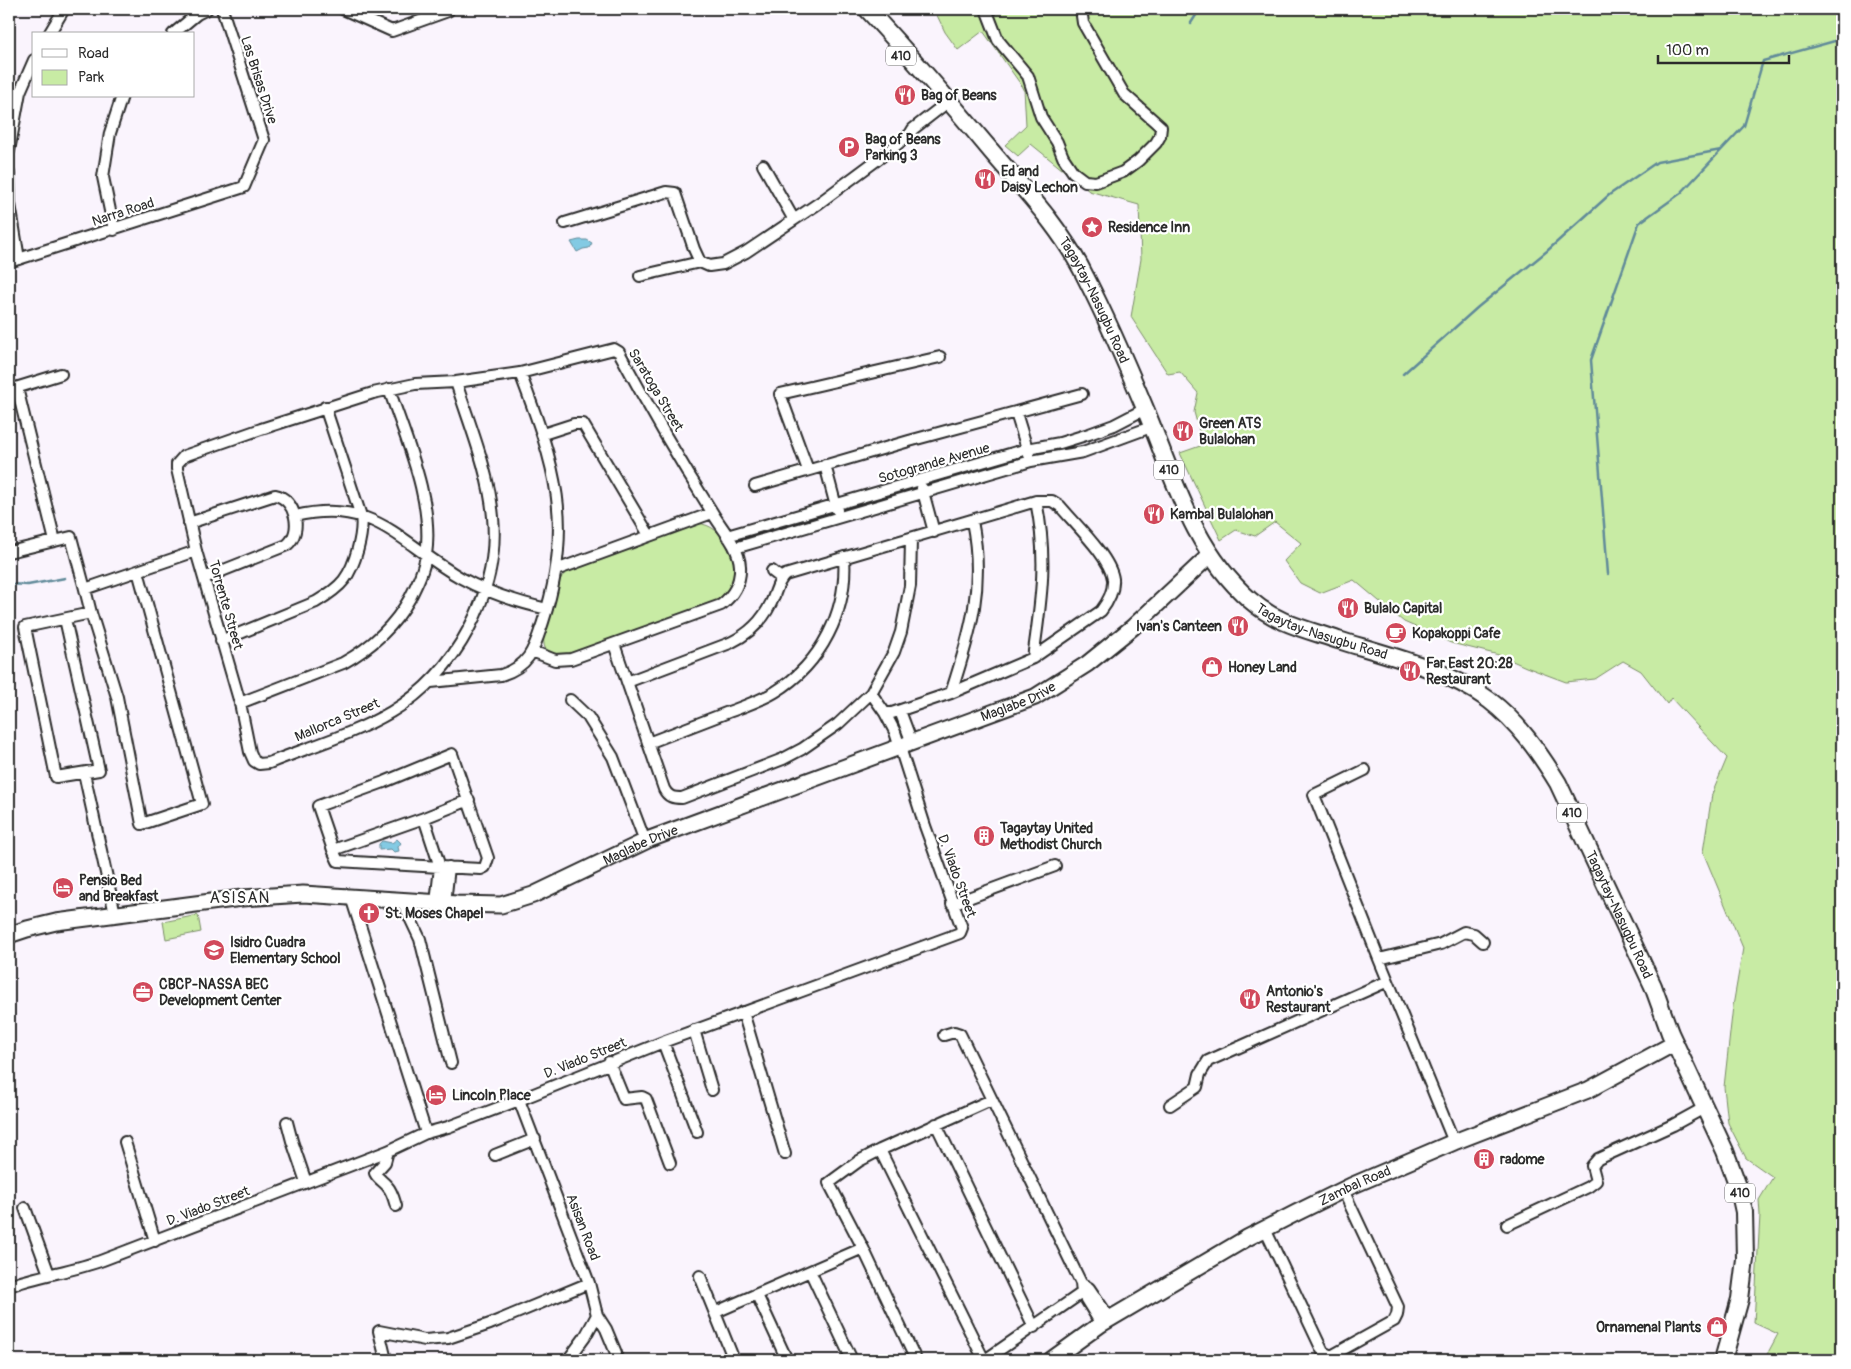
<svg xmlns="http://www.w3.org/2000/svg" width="1851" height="1369" font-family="Pangolin,sans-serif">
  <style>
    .green { fill: #c8eba4; stroke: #7a8b68 }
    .water { fill: #83cae3; stroke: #608a99 }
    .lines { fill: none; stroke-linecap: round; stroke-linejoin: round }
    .stream { stroke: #608a99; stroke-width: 2.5 }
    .street-casing { stroke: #2b2b2b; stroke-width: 14 }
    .secondary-casing { stroke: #2b2b2b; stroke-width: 19 }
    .primary-casing { stroke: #2b2b2b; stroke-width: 20 }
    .street { stroke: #fff; stroke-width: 10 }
    .secondary { stroke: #fff; stroke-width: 15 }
    .primary { stroke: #fff; stroke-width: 16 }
    .labels { text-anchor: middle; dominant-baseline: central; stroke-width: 4.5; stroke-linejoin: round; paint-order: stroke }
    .shield { fill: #fff; stroke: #6b6b6b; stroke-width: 1 }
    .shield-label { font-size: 12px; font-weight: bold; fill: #2b2b2b }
    .street-label { font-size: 14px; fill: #2b2b2b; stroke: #fff }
    .poi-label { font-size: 14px; font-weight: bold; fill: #2b2b2b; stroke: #fff; text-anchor: start }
    .quarter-label { font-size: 16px; letter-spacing: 1px; fill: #2b2b2b; stroke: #fff }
  </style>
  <rect width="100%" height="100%" fill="#faf4fd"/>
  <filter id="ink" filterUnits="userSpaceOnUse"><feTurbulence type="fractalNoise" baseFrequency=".02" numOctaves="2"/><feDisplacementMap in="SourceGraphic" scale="10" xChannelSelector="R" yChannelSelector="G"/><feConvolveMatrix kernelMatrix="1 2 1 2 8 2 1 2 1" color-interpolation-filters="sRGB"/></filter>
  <g filter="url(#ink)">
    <!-- green -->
    <path class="green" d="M934,9h908v1351h-78l14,-26 -24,-11 6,-108 -1,-15 14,-23 -27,-19 -18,-35 -4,-36 9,-81 10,-58 -40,-96 9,-58 15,-36 -56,-60 -4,6 -26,-33 -18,-10 -28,18 -29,3 -40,-15 -27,-12 -48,-12 -47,-21 -50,-42 -34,13 -20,-10 -16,-22 17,-18 -26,-21 -20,14 -19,-6 -15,10 -41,-87 23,-8 -9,-33 4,-19 -18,-21 -12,2 -37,-57 10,-58 -2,-54 -50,-14 -58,-47 -13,12 -13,-11 21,-20 -2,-36 -41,-58 -25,19 -13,-18z
      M697,523c15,2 23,9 30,23 12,23 12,44 -14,57l-145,51h-14l-9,-6c-5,-15 5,-28 9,-42 3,-12 2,-24 11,-33z
      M198,915l3,17 -35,7 -3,-17z"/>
    <!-- water -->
    <path class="water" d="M579,240h8l5,3 -3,5 -6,1 -6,3 -6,-10z
      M397,839l4,4 -3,4 1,4 -5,1 -3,-3 -12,1v-6l3,-3 10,2z"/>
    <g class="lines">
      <!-- stream -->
      <path class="stream" d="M1191,23l9,-14
        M1403,374l75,-67 69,-56 62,-56 48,-33 64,-12
        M1608,574l-17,-214 48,-137 42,-30 63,-67 19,-65 79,-22
        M9,584l19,1 37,-7"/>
      <!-- street casing -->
      <g class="street-casing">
        <path id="street" d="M343,9l49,22 56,-20
          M986,9l12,31 30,36 13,41 16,25 6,15 10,15 12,9 11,1 27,-10 15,-11 18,-18 4,-7 1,-9 -37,-33 -41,-71 -2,-14
          M49,34l15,-25
          M173,34l24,-20 10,-5
          M9,151l11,-59 14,-32
          M763,165l31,55
          M9,173l1,31 9,55
          M565,223l101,-31 9,1 19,56 6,13 9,4 14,-2 23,-12 73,-49 66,-49 25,-20 3,-5 36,-28
          M114,230l-11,-53 7,-44 12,-37
          M9,262l235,-75 20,-47 -42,-131
          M640,276l60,-14
          M456,382c14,44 33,89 37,135 7,75 -37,157 -102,195 -37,22 -82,35 -122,51l-10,1 -5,-3 -4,-9 -10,-49 -44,-152 -19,-82v-5l7,-8 77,-27 112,-36 42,-9 41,-2 64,-9 94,-24 5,3c29,54 60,108 93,160 9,16 27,34 28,54 1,17 -6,29 -19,39l-150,54 -16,1 -23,-9
          M17,388l38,153
          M9,390l52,-16
          M1016,413l13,42
          M543,434l31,-10h9l66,111
          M825,465l12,45
          M808,470l-28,-76 160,-37
          M755,486l154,-45 173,-47
          M922,488l12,44
          M295,516c79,-19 105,27 166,62 27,15 56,24 86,31
          M189,523l86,-28c21,4 28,37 12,50l-83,33
          M727,536l300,-87 33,-6 29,-9 25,-9 31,-16
          M735,548l296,-87 52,-9 68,-25
          M9,552l62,-15 14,52
          M556,570l156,-57
          M772,571l9,7
          M91,613l-6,-24 111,-38
          M65,619l34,151 -43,7 -31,-150 66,-14 26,84 25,127 60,-20 -64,-233
          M221,641l95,-39c10,-6 21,-13 28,-22 11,-14 20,-47 17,-64l-36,-109
          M614,644l50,145c4,8 9,9 18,9l101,-39 19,-10 36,-25 33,-31 23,-41 7,-20 9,-46 1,-47
          M1033,658c8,-57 15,-99 3,-157
          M431,682l70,-7c29,-9 33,-26 42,-53 32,-98 12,-157 -23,-249
          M627,682l103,-39c19,-9 32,-21 41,-40 5,-10 6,-21 14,-28l251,-74h16l8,5c14,17 50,51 53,73 1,12 -5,23 -12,32l-68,47 -82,35 -59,20h-7l-14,-20
          M951,693c20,-61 34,-108 21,-172
          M570,700l18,17 25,40 32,84
          M240,703l103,-40c29,-16 51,-36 67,-65 7,-14 14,-28 16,-43 8,-54 -20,-115 -37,-166
          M900,711l12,32
          M648,743c26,-10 52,-20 78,-30 16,-6 34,-12 49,-21 46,-28 73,-81 69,-135
          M1365,770l-51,25 65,164 75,183
          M84,773l31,141
          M424,818l45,-18
          M333,850l5,11 102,6 41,2 4,-2 3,-9 -36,-104 -68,28 -66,24 15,44 91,-32 16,49 -4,36
          M351,897l75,236
          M402,901l18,38 31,124
          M445,903l4,-36
          M952,904l103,-38
          M1379,959l62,-15 23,-12 10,2 9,8
          M743,1012l42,142
          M694,1030l18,60
          M944,1035l10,-3 6,2 121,249 1,10 19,31
          M663,1042l34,90
          M609,1062l15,37 18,-2 4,2 24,64
          M519,1100l70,183 8,32 -12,22 -17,23
          M1170,1105l27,-18 3,-13 8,-13 180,-80
          M287,1122l5,19 14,41
          M936,1124l98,203
          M125,1142l30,99
          M880,1150l104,210
          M388,1151l-3,11 -10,11c3,6 8,8 12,13 5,5 7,13 9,20
          M495,1155l40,-16
          M25,1208l24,66
          M1507,1225l81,-38 8,-6 -4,-15 6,-7 75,-34 31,-17
          M1265,1229l58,123 8,4 63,-35 3,-6 1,-8 -55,-117
          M810,1271l42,89
          M700,1276l34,84
          M1084,1285l5,3 21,31
          M9,1286c31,-11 64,-15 94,-26l285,-109 38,-18 22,-6 71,-27 144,-58 297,-109 2,-5 -37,-102 -30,-94 -10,-19
          M757,1295l30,65
          M716,1312l147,-64
          M597,1315l9,14 10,24
          M386,1360l-7,-29 46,9 23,-2 42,-14 99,-41
          M916,1360l-53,-112 -34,-65 30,-22 21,-11 111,-50
          M985,1360l104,-72"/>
      </g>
      <!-- secondary casing -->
      <g class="secondary-casing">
        <g id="secondary">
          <path id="s1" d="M9,935l18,-6 29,-7 186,-24 61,-4 154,10 44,1 32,-10 117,-56 385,-142 52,-33 46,-37 77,-72"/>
          <path id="s2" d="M1051,1360l50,-36 146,-86 49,-25 55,-27 103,-44 134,-52 87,-47"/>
        </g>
      </g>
      <!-- primary casing -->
      <g class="primary-casing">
        <g id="primary">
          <path id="s3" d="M867,9c43,46 84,94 125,143 34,40 71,78 94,126 21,41 40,85 58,128 29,69 48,143 106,194 26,23 55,29 88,40 49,15 109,29 151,60 29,22 50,52 69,83l95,203 17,47 55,118 14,38 5,23 1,47 -5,40 -17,61"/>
        </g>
      </g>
      <!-- street -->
      <use href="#street" class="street"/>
      <!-- secondary -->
      <use href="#secondary" class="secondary"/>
      <!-- primary -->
      <use href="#primary" class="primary"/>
    </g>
  </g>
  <!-- icons -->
  <defs>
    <g id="restaurant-disc" transform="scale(1.125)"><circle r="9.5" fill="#d1495b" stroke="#fff"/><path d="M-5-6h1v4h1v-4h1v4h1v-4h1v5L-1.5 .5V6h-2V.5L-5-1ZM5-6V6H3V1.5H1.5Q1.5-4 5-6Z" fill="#fff"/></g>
    <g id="parking-disc" transform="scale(1.125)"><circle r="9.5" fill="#d1495b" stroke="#fff"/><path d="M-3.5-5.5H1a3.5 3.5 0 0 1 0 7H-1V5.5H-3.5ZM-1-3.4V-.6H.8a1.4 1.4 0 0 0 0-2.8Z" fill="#fff"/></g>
    <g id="sight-disc" transform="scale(1.125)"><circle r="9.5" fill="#d1495b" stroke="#fff"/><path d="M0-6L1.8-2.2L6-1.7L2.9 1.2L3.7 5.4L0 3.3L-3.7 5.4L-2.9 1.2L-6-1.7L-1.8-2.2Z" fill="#fff"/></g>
    <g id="cafe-disc" transform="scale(1.125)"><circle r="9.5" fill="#d1495b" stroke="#fff"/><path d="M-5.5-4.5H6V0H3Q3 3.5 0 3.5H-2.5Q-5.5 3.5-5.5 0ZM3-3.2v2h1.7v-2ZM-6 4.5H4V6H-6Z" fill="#fff"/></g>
    <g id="shop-disc" transform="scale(1.125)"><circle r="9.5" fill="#d1495b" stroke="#fff"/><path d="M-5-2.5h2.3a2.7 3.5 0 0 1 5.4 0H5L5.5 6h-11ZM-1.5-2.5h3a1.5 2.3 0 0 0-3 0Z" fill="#fff"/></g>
    <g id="building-disc" transform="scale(1.125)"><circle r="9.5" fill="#d1495b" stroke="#fff"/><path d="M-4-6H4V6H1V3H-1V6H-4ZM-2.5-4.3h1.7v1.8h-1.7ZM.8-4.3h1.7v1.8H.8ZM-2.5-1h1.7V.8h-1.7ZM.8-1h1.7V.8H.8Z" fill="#fff"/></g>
    <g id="hotel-disc" transform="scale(1.125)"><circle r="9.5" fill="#d1495b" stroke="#fff"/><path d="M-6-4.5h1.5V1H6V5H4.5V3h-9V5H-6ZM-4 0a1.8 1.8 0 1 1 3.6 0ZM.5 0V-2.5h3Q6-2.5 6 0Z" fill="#fff"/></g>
    <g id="church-disc" transform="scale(1.125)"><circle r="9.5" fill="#d1495b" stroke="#fff"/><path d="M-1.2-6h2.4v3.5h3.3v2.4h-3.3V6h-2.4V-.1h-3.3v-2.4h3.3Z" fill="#fff"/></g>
    <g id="school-disc" transform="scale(1.125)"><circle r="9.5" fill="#d1495b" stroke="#fff"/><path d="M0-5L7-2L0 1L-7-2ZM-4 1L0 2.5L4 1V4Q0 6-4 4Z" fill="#fff"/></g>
    <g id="office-disc" transform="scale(1.125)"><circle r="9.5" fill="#d1495b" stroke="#fff"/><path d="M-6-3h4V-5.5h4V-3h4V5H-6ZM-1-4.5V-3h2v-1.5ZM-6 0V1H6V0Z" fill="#fff"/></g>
  </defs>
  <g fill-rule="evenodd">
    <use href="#restaurant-disc" x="905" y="95"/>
    <use href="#parking-disc" x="849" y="147"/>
    <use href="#restaurant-disc" x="985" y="179"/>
    <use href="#sight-disc" x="1092" y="227"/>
    <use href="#restaurant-disc" x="1183" y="431"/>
    <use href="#restaurant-disc" x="1154" y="514"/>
    <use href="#restaurant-disc" x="1348" y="608"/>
    <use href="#restaurant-disc" x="1238" y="626"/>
    <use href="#cafe-disc" x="1396" y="633"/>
    <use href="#shop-disc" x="1212" y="667"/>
    <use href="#restaurant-disc" x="1410" y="671"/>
    <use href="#building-disc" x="984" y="836"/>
    <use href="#hotel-disc" x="63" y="888"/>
    <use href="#church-disc" x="369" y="913"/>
    <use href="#school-disc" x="214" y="950"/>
    <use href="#office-disc" x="143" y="992"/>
    <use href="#restaurant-disc" x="1250" y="999"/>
    <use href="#hotel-disc" x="436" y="1095"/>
    <use href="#building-disc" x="1484" y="1159"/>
    <use href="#shop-disc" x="1717" y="1327"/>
  </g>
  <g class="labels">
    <!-- shield labels -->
    <g class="shield">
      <rect x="886" y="46.5" width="30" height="19" rx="4"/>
      <rect x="1154" y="460.5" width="30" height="19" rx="4"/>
      <rect x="1557" y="803.5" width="30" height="19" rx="4"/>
      <rect x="1725" y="1183.5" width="30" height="19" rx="4"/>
    </g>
    <g class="shield-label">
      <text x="901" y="56">410</text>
      <text x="1169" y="470">410</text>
      <text x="1572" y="813">410</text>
      <text x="1740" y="1193">410</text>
    </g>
    <!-- street labels -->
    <g class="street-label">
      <text transform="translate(259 80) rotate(72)">Las Brisas Drive</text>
      <text transform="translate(123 212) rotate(-18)">Narra Road</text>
      <text stroke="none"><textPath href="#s3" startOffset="371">Tagaytay-Nasugbu Road</textPath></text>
      <text transform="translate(656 390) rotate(59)">Saratoga Street</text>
      <text transform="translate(934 463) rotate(-16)">Sotogrande Avenue</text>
      <text transform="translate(226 605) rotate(74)">Torrente Street</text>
      <text stroke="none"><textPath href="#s3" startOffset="791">Tagaytay-Nasugbu Road</textPath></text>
      <text stroke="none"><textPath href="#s1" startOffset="1052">Maglabe Drive</textPath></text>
      <text transform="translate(337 720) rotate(-23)">Mallorca Street</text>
      <text stroke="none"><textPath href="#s1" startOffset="648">Maglabe Drive</textPath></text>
      <text transform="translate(957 876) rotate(70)">D. Viado Street</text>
      <text stroke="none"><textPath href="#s3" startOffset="1226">Tagaytay-Nasugbu Road</textPath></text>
      <text transform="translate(585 1058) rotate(-22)">D. Viado Street</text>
      <text stroke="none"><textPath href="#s2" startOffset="351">Zambal Road</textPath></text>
      <text transform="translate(208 1206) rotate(-21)">D. Viado Street</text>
      <text transform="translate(583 1227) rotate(69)">Asisan Road</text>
    </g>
    <!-- poi labels -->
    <g class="poi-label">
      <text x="921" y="95">Bag of Beans</text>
      <text x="865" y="139">Bag of Beans<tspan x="865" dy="16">Parking 3</tspan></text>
      <text x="1001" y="171">Ed and<tspan x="1001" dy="16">Daisy Lechon</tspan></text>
      <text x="1108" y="227">Residence Inn</text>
      <text x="1199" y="423">Green ATS<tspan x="1199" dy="16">Bulalohan</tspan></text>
      <text x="1170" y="514">Kambal Bulalohan</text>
      <text x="1364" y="608">Bulalo Capital</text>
      <text x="1222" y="626" text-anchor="end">Ivan's Canteen</text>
      <text x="1412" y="633">Kopakoppi Cafe</text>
      <text x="1426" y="663">Far East 20:28<tspan x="1426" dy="16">Restaurant</tspan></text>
      <text x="1228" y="667">Honey Land</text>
      <text x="1000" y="828">Tagaytay United<tspan x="1000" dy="16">Methodist Church</tspan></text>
      <text x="79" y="880">Pensio Bed<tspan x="79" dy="16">and Breakfast</tspan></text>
      <text x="385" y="913">St. Moses Chapel</text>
      <text x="230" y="942">Isidro Cuadra<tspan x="230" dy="16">Elementary School</tspan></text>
      <text x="159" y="984">CBCP-NASSA BEC<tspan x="159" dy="16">Development Center</tspan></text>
      <text x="1266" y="991">Antonio's<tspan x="1266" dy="16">Restaurant</tspan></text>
      <text x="452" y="1095">Lincoln Place</text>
      <text x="1500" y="1159">radome</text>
      <text x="1701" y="1327" text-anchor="end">Ornamenal Plants</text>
    </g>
    <!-- quarter labels -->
    <g class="quarter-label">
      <text x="240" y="898">ASISAN</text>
    </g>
  </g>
  <!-- margin -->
  <rect width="1851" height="1369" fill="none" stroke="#fff" stroke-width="30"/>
  <rect x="15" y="15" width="1821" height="1339" fill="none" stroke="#2b2b2b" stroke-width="2" filter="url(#ink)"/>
  <!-- legend -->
  <rect x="32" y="32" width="162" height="65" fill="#ffffff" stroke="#aaaaaa"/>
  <rect x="42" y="49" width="25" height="8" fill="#ffffff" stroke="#aaaaaa"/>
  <text x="78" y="58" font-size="15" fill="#2b2b2b">Road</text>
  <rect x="42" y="70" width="25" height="15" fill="#c8eba4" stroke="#aaaaaa"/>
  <text x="78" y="82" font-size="15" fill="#2b2b2b">Park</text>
  <!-- scale -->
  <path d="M1658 55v8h131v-8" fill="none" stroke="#2b2b2b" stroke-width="2.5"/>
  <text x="1666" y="55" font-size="15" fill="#2b2b2b" stroke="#ffffff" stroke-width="4" paint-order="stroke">100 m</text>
</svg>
